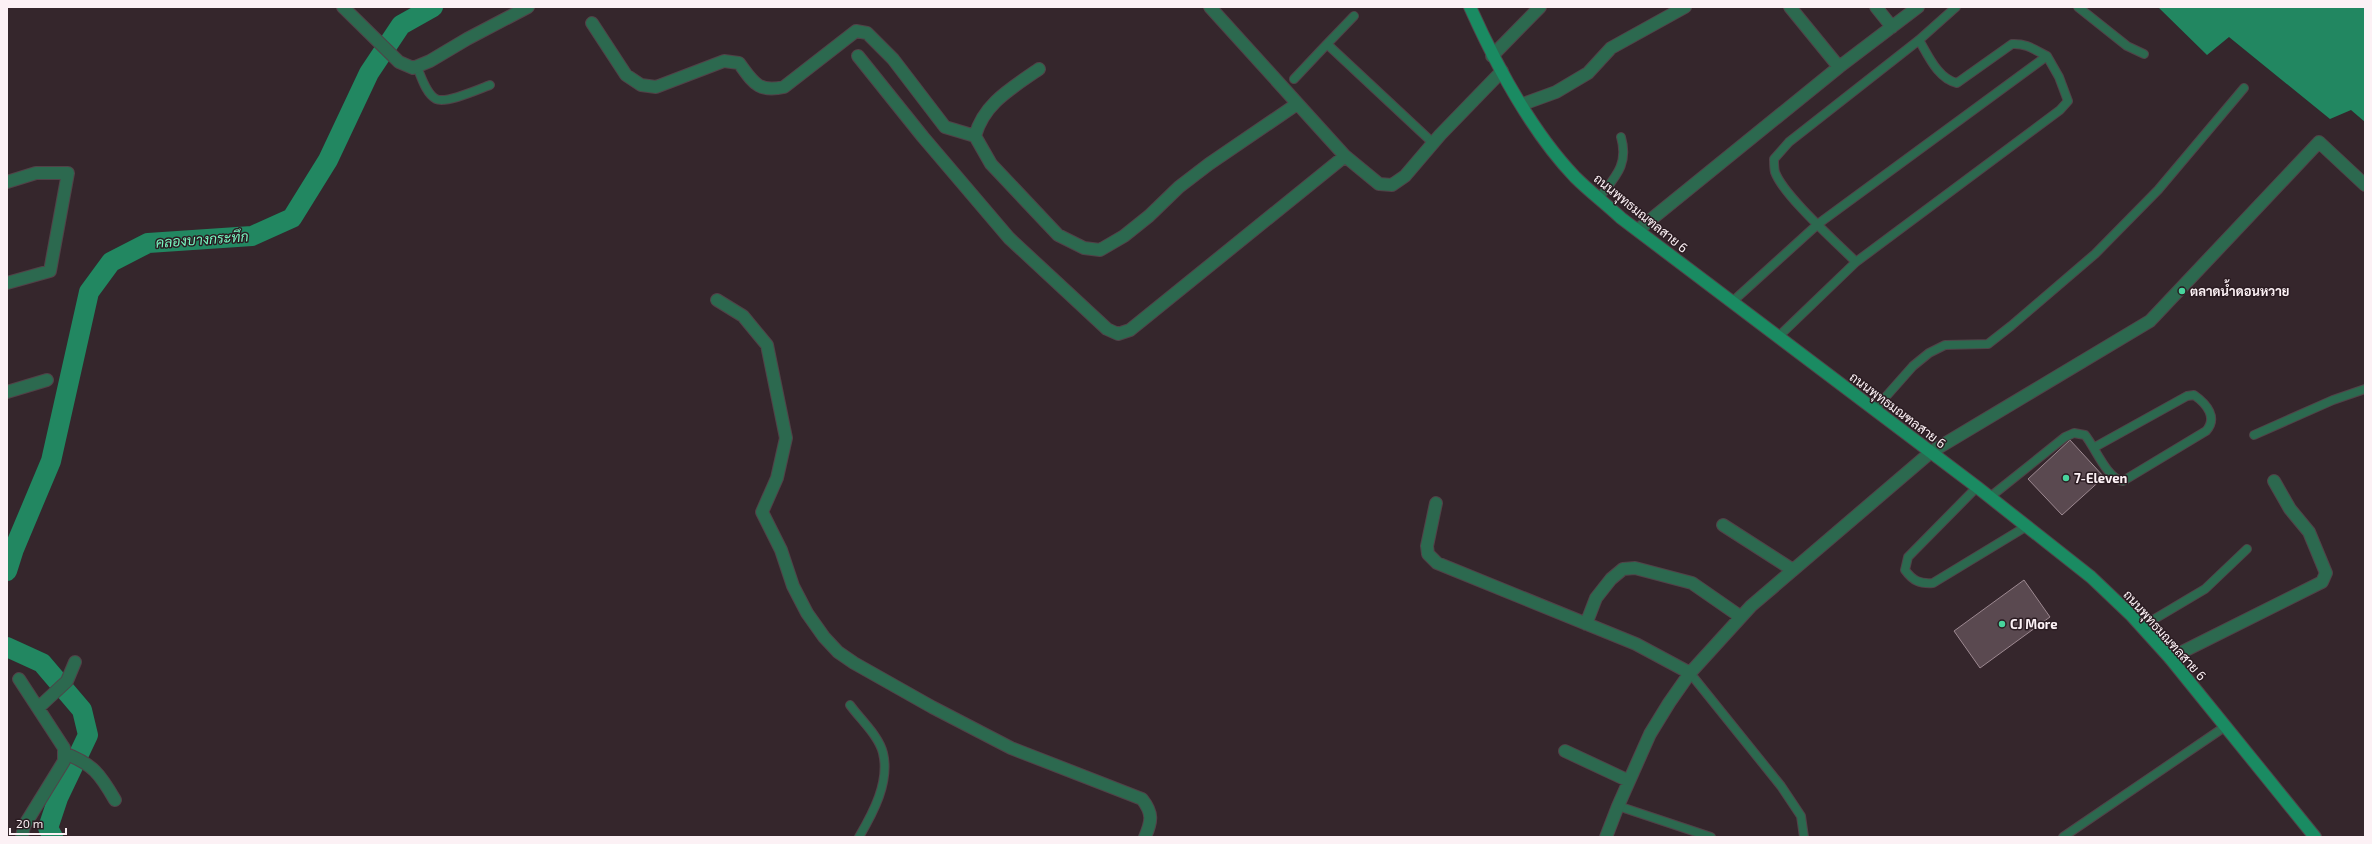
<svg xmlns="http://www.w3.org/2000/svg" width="2372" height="844" font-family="'Exo 2',Sarabun,sans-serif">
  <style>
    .water { fill: #228761 }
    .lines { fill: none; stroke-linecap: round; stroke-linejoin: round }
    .canal { stroke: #228761; stroke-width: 20 }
    .building { fill: #5a4950; stroke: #9d8991 }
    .lane-casing { stroke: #514248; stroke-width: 10 }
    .street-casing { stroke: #514248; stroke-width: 14 }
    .secondary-casing { stroke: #514248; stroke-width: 14 }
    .lane { stroke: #2c694f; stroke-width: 8 }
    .street { stroke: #2c694f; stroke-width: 12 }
    .secondary { stroke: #1a8b62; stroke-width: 12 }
    .poi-dot { fill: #48d49d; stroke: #2b1c22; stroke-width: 1.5 }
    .labels { text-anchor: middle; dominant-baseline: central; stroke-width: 3; stroke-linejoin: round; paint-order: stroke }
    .street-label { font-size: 13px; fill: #fcf1f5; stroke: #2b1c22 }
    .poi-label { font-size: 13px; font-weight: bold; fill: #fcf1f5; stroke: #2b1c22; text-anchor: start }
    .water-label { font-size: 14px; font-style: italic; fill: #78f8c1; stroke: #2b1c22 }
  </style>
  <rect width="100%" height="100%" fill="#35262c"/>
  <!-- water -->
  <path class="water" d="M2158,7h207v115l-14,-12 -21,9 -101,-82 -22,18z"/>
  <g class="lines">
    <!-- canal -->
    <path class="canal" d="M7,571l7,-22 37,-88 38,-169 22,-30 37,-19 104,-7 40,-18 36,-58 41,-87 32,-48 32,-18
      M7,647l35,16 40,47 6,25 -30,63 -10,30 5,9"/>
  </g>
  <!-- building -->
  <path class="building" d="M2070,440l34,37 -42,38 -34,-36z
    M2024,580l26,37 -70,51 -26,-37z"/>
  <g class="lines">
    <!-- lane casing -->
    <g class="lane-casing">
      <path id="lane" d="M2078,7l49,39 17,8
        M1919,40c9,15 19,39 38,43l55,-39c14,-1 23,6 35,12
        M1327,44l27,-28
        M417,67c4,9 9,27 19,32 10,5 43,-10 54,-14
        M1294,79l33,-35 106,99
        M1599,198c16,-21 30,-33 22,-61
        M1732,302l86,-78 229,-168 12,21 9,24 -8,9 -204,152
        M1778,337l78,-75c-19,-19 -73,-67 -81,-90 -1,-4 -1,-9 -1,-13l15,-17 130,-102 37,-33
        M1874,410l39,-44 16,-13 16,-8 43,-1 23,-18 84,-72 63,-64 86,-102
        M2254,435l79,-35 32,-11
        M1977,487l-69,70 -3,13c8,11 15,14 28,13l94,-57
        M1990,497l75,-60 9,-4 11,2c10,12 22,44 38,46l83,-50c12,-13 1,-27 -12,-36l-7,1 -92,51
        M2141,627l64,-38 42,-40
        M1690,673l91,113 20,30 3,21
        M850,705c10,14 29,31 33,48 7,29 -10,60 -24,84
        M1618,806l93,31
        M2063,837l163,-111"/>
    </g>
    <!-- street casing -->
    <g class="street-casing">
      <path id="street" d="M343,7l56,55 14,6 17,-7 37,-22 61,-32
        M1210,7l135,149 34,28 13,1 13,-9 35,-41 62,-64
        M1790,7l49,60
        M1876,7l16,20
        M592,23l34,52 15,10 15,2 68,-26 15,2c14,19 19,30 45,24l72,-56 11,2 26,26 52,68 30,9
        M858,56l65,81 86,101 98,91 11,5 12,-4 215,-174
        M1492,56l48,-49
        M1039,69c-27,19 -55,34 -64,67l16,28 67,71 26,13 16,2 24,-14 25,-20 30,-29 30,-23 88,-60
        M1523,104l33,-12 32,-19 23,-25 74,-41
        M7,182l29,-9h32l-18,98 -43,12
        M1638,230l201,-163 79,-60
        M717,300l26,16 24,29 19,93 -9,40 -15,34 19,38 12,36 14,27 17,24 14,15 16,11 78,44 79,41 131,51c11,14 10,22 3,38
        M7,392l40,-12
        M1436,503l-9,43 1,8 9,9 199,81 54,29
        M1723,525l70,45
        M1586,624l10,-26 15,-19 12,-10 12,-1 57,15 49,34
        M2170,658l152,-76 4,-9 -17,-41 -19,-23 -16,-28
        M19,679l45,69v13l-40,65 -2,11
        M38,708l29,-27 8,-19
        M1565,751l64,30
        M64,753c29,11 36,21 51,47
        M1606,837l12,-31 32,-72 19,-31 21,-30 61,-67 180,-154 219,-131 169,-179 46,43"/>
    </g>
    <!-- secondary casing -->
    <g class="secondary-casing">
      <path id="secondary" d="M1470,7c26,58 61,124 105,170 14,14 31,27 46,41l356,269 114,90 41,39 38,42 145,179"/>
    </g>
    <!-- lane -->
    <use href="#lane" class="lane"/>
    <!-- street -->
    <use href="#street" class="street"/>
    <!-- secondary -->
    <use href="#secondary" class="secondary"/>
  </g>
  <!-- markers -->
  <g class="poi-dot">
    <circle cx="2182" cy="291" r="4"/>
    <circle cx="2066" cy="478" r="4"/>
    <circle cx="2002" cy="624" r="4"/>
  </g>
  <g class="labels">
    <!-- street labels -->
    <g class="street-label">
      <text transform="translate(1641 213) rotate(39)">ถนนพุทธมณฑลสาย 6</text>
      <text transform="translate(1898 410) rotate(37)">ถนนพุทธมณฑลสาย 6</text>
      <text transform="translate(2165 635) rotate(48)">ถนนพุทธมณฑลสาย 6</text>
    </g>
    <!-- poi labels -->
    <g class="poi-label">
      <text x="2190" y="291">ตลาดน้ำดอนหวาย</text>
      <text x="2074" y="478">7-Eleven</text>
      <text x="2010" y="624">CJ More</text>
    </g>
    <!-- water labels -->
    <g class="water-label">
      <text transform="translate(202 239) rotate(-4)">คลองบางกระทึก</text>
    </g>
  </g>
  <!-- border -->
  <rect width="2372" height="844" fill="none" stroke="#fcf1f5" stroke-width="16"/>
  <!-- scale -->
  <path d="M10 828v6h56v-6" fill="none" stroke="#fcf1f5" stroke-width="2"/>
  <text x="16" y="828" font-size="12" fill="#fcf1f5" stroke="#2b1c22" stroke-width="3" paint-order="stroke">20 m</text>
</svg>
